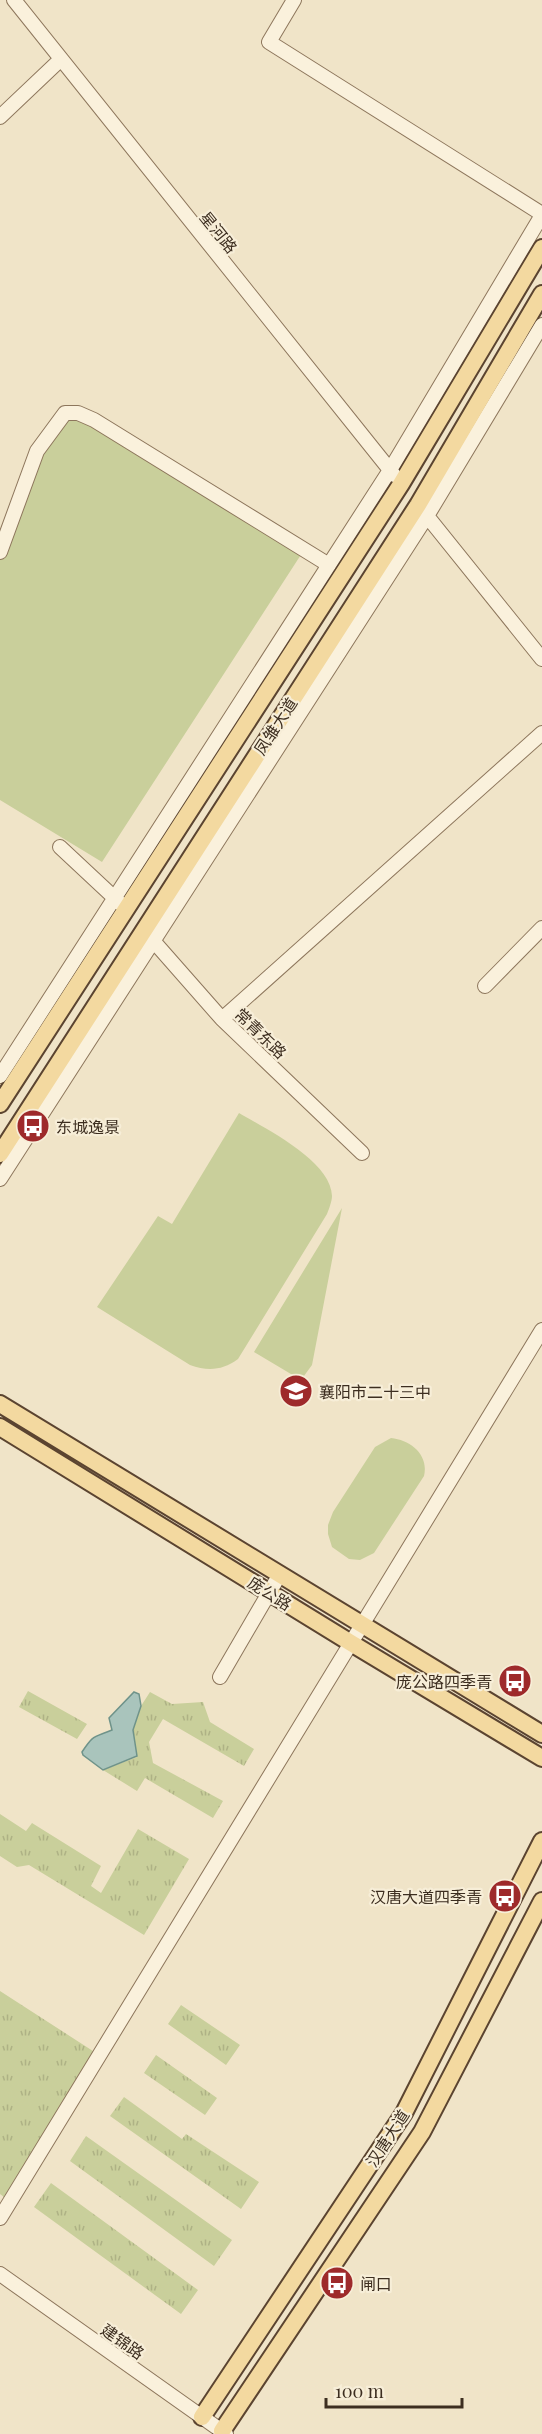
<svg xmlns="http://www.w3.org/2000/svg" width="542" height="2434" font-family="'Playfair Display','Noto Sans SC',serif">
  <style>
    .green { fill: #c9cf9b }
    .park { fill: url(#park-tufts) }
    .water { fill: #a9c4bc; stroke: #6f938a; stroke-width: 1.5 }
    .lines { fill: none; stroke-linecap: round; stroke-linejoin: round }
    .minor-casing { stroke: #8d765c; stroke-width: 16 }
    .major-casing { stroke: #5b4430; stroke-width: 20 }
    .minor { stroke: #faf1dc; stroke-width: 14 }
    .major { stroke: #f3d9a0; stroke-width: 16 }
    .labels { text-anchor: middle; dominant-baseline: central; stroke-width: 4.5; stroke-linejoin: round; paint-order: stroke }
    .street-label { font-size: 16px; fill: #3d2e20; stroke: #f7eed8 }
    .poi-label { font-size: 16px; fill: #3d2e20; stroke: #f7eed8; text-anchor: start }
  </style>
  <defs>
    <pattern id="park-tufts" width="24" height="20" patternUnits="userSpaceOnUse" patternTransform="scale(1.5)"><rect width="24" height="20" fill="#c9cf9b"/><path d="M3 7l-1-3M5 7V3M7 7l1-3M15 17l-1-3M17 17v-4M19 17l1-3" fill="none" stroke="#aeb285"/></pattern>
  </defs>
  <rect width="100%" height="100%" fill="#f0e4c8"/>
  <!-- green -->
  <path class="green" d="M78,413l226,137 -202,312 -102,-62v-248l57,-130z
    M239,1113c27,16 92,48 93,83 0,5 -3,13 -5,18l-89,145c-16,12 -31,12 -48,6l-93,-58 61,-91 14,8z
    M342,1208l-30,157 -11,15 -47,-28z
    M391,1438c20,2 38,17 33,38l-50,77 -14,7 -11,-1 -17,-12 -4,-13v-9l5,-13 42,-65z"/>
  <!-- park -->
  <path class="park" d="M28,1691l59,33 -10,15 -58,-32z
    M150,1692l22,12 31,-2 7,20 44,27 -10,17 -81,-47 -14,23 4,21 70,38 -10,17 -68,-40 -8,13 -34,-21 34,-13 -4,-27 8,-24z
    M0,1814l26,17 6,-8 69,43 -10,20 10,7 37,-64 51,30 -45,76 -115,-70 -12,2 -17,-11z
    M0,1991l96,62 -92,144 -4,-3z
    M181,2005l59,40 -14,20 -58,-41z
    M156,2055l61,43 -12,17 -61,-42z
    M124,2097l58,42 4,-5 73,48 -18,27 -131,-93z
    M86,2136l146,104 -18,26 -144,-105z
    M51,2183l147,107 -17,24 -147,-107z"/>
  <!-- water -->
  <path class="water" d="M134,1692l5,2 2,12 -8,24 4,26 -34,14 -20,-15 -1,-3c12,-18 11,-14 30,-22l-3,-12z"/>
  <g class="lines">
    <!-- minor casing -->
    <g class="minor-casing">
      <path id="minor" d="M14,0l380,475
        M294,0l-25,42 273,172
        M0,117l60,-57
        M423,511l119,148
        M0,552l37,-101 28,-38h13l16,7 235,145
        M60,847l61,57
        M149,936l73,83 140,134
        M485,986l57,-58
        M222,1019l320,-286
        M0,1076l390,-606 152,-255
        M0,1179l427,-663 115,-191
        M220,1677l60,-103
        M0,2218l542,-888
        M0,2274l226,160"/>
    </g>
    <!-- major casing -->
    <g class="major-casing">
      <path id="major" d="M0,1104l401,-620 141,-236
        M0,1154l418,-649 124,-211
        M0,1404l542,330
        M0,1427l351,216 191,115
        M202,2417l202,-304 138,-272
        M222,2431l200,-299 120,-231"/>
    </g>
    <!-- minor -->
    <use href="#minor" class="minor"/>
    <!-- major -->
    <use href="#major" class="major"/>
  </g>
  <!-- icons -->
  <defs>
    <g id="bus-disc" transform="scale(1.725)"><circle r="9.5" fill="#9e2a2b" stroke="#f7eed8"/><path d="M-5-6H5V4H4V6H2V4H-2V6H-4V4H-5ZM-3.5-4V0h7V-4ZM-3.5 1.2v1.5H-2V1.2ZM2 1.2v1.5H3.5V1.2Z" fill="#fff"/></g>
    <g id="school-disc" transform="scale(1.725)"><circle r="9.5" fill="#9e2a2b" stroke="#f7eed8"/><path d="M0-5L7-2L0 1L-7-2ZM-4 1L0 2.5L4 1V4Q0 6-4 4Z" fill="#fff"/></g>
  </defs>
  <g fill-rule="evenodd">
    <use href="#bus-disc" x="33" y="1126"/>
    <use href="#school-disc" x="296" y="1391"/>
    <use href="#bus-disc" x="515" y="1681"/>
    <use href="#bus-disc" x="505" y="1896"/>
    <use href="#bus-disc" x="337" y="2283"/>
  </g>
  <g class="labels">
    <!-- street labels -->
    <g class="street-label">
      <text transform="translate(219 232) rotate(51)">星河路</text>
      <text transform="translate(275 726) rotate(-57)">凤雏大道</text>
      <text transform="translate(261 1033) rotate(44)">常青东路</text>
      <text transform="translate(270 1593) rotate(32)">庞公路</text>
      <text transform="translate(387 2138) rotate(-57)">汉唐大道</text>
      <text transform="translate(123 2341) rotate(35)">建锦路</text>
    </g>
    <!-- poi labels -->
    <g class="poi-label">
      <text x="56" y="1126">东城逸景</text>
      <text x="319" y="1391">襄阳市二十三中</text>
      <text x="492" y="1681" text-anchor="end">庞公路四季青</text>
      <text x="482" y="1896" text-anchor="end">汉唐大道四季青</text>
      <text x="360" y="2283">闸口</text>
    </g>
  </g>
  <!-- scale -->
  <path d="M326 2398v9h136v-9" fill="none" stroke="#3d2e20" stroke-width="3"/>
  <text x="335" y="2398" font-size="18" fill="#3d2e20" stroke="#f7eed8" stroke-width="4.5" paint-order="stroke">100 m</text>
</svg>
